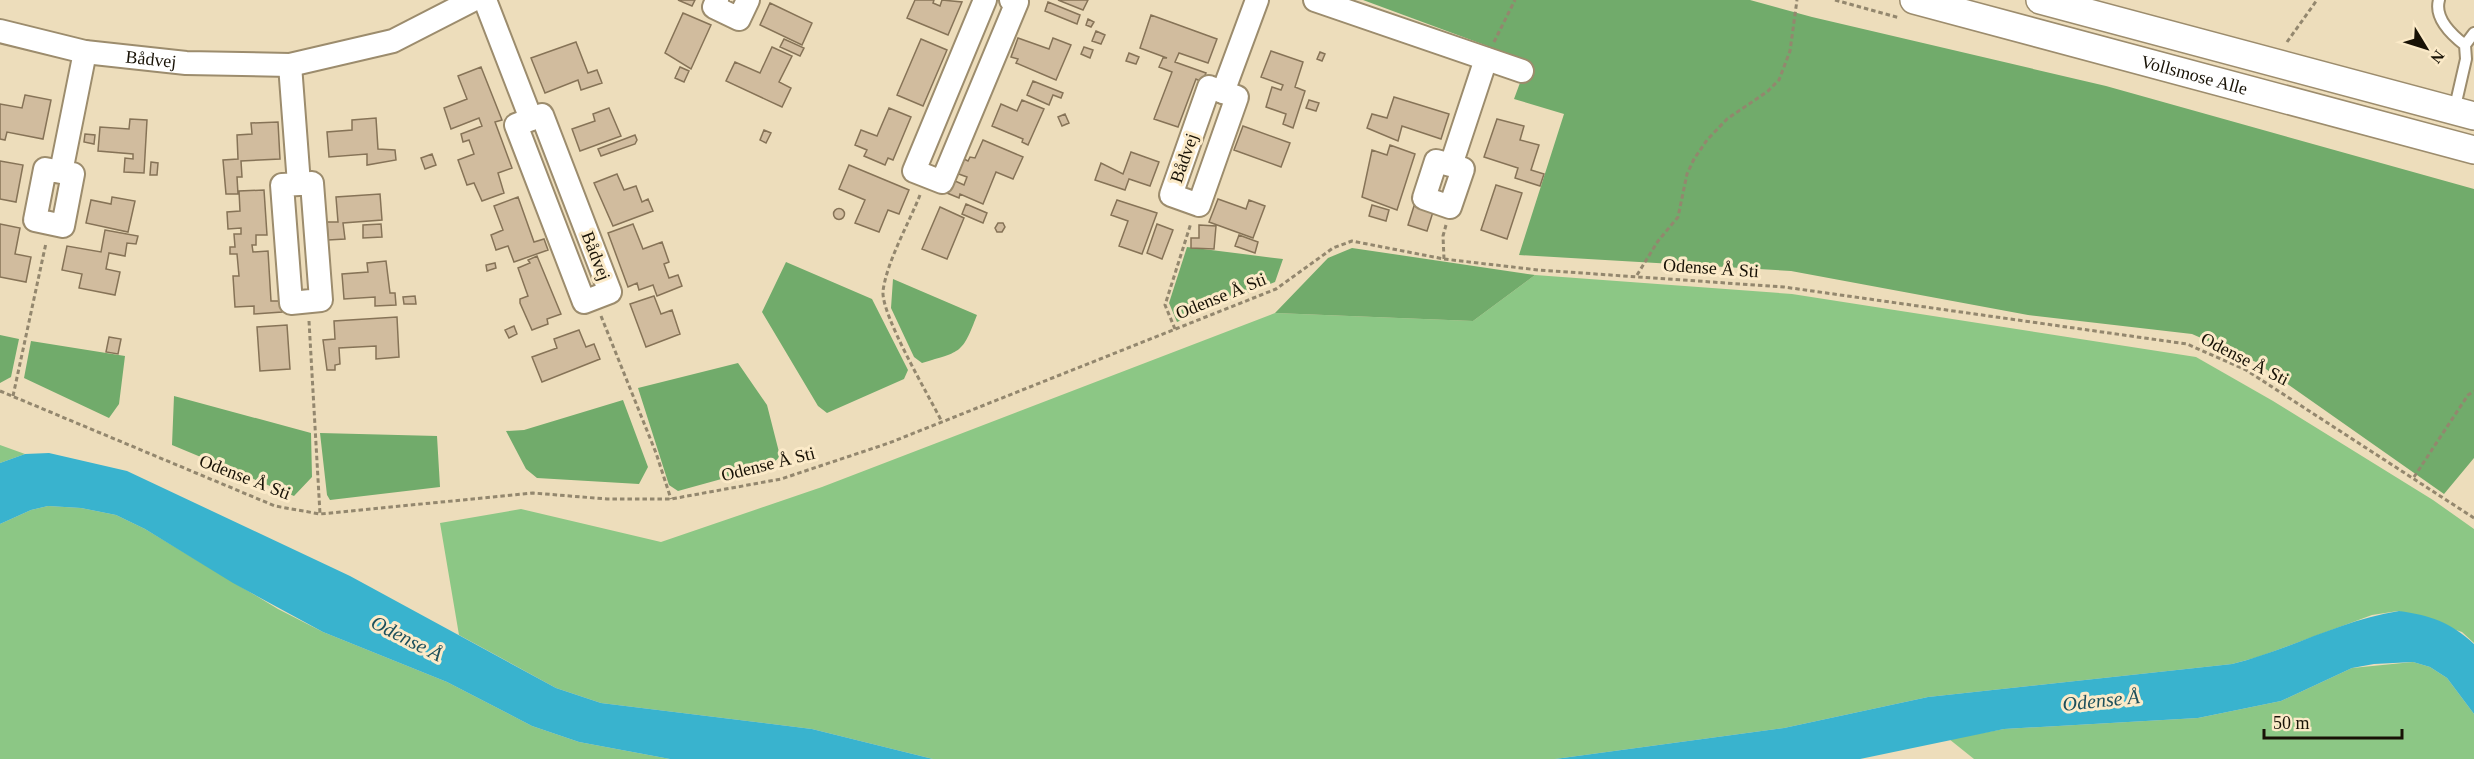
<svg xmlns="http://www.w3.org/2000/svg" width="2474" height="759" font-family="'Times New Roman',serif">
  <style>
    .green { fill: #8cc785 }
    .forest { fill: #71ab6b }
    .water { fill: #39b3ce }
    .building { fill: #d1bc9e; stroke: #867357; stroke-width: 1.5 }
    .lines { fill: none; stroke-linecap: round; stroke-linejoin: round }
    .service-casing { stroke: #9c8c6d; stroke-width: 14 }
    .minor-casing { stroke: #9c8c6d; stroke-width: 26 }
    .tertiary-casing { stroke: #9c8c6d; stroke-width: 30 }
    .path { stroke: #93876e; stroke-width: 3; stroke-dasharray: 4.5 3; stroke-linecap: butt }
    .service { stroke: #fff; stroke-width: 10 }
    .minor { stroke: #fff; stroke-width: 22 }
    .tertiary { stroke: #fff; stroke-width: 27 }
    .labels { text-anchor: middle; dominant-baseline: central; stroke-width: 6; stroke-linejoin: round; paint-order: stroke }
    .street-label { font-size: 18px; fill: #181206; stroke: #fbeac8 }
    .water-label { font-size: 20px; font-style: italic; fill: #1c4f5b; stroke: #fbeac8 }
  </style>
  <rect width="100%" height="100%" fill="#edddbb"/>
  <!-- green -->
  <path class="green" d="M1535,275l257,19 404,63 77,44 160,99 41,29v114l-12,-11 -64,-21 -26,4 -114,42 -26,7 -304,33 -144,31 -229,31h-622l-121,-30 -211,-26 -45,-15 -97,-53 -19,-112 81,-14 140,33 161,-55 453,-174 198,8z
    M0,445l25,9 -25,9z
    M48,506l33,2 35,7 29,14 133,80 45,23 124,50 85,44 47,16 91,17h-670v-235l31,-14z
    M2413,662l17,5 17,11 27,36v45h-500l-25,-20 55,-10 194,-11 83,-17 71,-33z"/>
  <!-- forest -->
  <path class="forest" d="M1363,0h387l62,17 294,69 368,103v269l-30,36 -188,-132 -64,-28 -164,-19 -237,-44 -272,-16 45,-141 -50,-15 14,-38z
    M1187,247l96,12 -8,23 -98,40 -8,-19z
    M1352,248l183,27 -62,46 -198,-8 53,-55z
    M786,262l86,37 36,71 -4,9 -77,34 -9,-7 -56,-94z
    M893,279l84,36c-15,39 -15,36 -55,48l-8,-6 -23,-49z
    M0,335l19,4 -8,38 -11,6z
    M31,341l94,15 -6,48 -10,14 -85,-40z
    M738,363l29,42 13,51 -8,9 -94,26 -9,-6 -31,-97z
    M174,396l137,37 1,44 -18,19 -122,-51z
    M623,400l25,67 -9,17 -102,-6 -11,-9 -20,-38 18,-1z
    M320,433l117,3 3,51 -110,13 -3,-5z"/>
  <!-- water -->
  <path class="water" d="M49,453l78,18 223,105 206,112 45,15 211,26 121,30h-263l-91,-17 -47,-16 -85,-44 -124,-50 -90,-49 -88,-54 -29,-14 -35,-7 -33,-2 -17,4 -31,14v-61l25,-9z
    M2399,611c30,4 52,11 75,33v70l-27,-36 -17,-11 -17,-5 -39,2 -22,4 -71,33 -83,17 -194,11 -144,30h-305l229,-31 144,-31 304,-33c57,-14 109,-44 167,-53z"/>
  <!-- building -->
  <path class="building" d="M678,0h17l-3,6z
    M915,0h19l-1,3 7,3 2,-6 20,2 -14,33 -41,-17z
    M1058,0h30l-5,10z
    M1048,2l32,13 -3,9 -32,-13z
    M770,3l42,20 -10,22 -42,-20z
    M683,13l28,12 -20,44 -26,-16z
    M1151,15l66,24 -9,24 -29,-10 -4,9 31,11 -4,9 -6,-3 -18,48 -24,-8 18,-47 -13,-5 4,-9h4l-27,-10z
    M1088,19l6,3 -3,5 -5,-2z
    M1096,31l9,4 -4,9 -9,-3z
    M1018,38l31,11 4,-11 18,7 -15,35 -40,-17 2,-4 -7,-2z
    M784,39l20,9 -4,8 -20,-9z
    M921,39l26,11 -24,56 -26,-11z
    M576,42l12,31 9,-3 5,13 -21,7 -3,-10 -33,13 -14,-35z
    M772,47l20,9 -13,26 12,6 -9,19 -56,-26 9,-19 25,11z
    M1084,47l9,3 -3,8 -9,-4z
    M1271,51l32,11 -8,25 10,4 -12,37 -10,-4 3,-10 -20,-7 6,-20 9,3 2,-5 -22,-8z
    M1320,52l5,2 -3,7 -5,-2z
    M1129,53l10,4 -3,7 -10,-3z
    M481,67l21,53 -7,2 17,46 -14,5 6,20 -22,8 -8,-18 -7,2 -9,-25 16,-6 -5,-14 -6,2 -2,-8 21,-8 -3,-8 -28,11 -7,-21 23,-9 -9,-23z
    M680,67l9,4 -5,11 -9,-4z
    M1033,81l30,12 -2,5 -8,-3 -4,10 -22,-10z
    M25,95l26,5 -8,39 -36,-7 -2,8 -5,-1v-35l22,4z
    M1394,97l55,17 -8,25 -39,-13 -4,15 -31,-13 5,-14 15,4z
    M1022,100l22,9 -16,36 -6,-3 1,-3 -31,-13 9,-22 16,7z
    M1309,100l10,3 -3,8 -10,-3z
    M609,108l12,28 -41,15 -8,-22 23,-8 -2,-7z
    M889,108l22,9 -18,43 -5,-2 -3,7 -21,-9 3,-6 -12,-5 6,-15 16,6z
    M1065,114l4,9 -7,3 -4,-9z
    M376,118l2,31 17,1 1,10 -29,5v-11l-38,3 -2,-25 25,-2v-10z
    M130,119l17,1 -3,53 -20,-1 1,-14 8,1v-5l-35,-3 2,-24 29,2z
    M1497,119l27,7 -4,14 19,5 -8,25 13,4 -4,12 -25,-8 3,-10 -34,-11z
    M278,122l2,37 -39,2 1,16h-5l1,17h-12l-3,-34 15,-1 -1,-24 15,-1 -1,-11z
    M1243,126l47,17 -9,24 -47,-17z
    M764,130l7,3 -5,10 -6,-3z
    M85,134l10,1 -1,9 -10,-2z
    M635,135l2,5 -2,4 -34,12 -3,-7z
    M983,140l40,17 -10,22 -17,-7 -13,32 -23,-10 -1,4 -12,-5 6,-13 11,5 3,-8 -11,-4 6,-15 6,3 2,-4 5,1z
    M1390,145l25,9 -18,56 -35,-13 10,-47 15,5z
    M1131,152l28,10 -9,24 -21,-7 -4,11 -30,-10 6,-17 22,11z
    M432,154l4,11 -11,4 -4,-11z
    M0,161l23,4 -7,37 -16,-3z
    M151,162l7,1 -1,12h-7z
    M849,165l60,25 -10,24 -11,-4 -9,22 -24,-9 10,-23 -26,-11z
    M617,174l7,16 12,-4 6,16 6,-3 5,12 -40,15 -19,-43z
    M1496,185l26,8 -15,46 -26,-9z
    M264,190l3,45h-11v10h-4l1,7 15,-1 3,50h11v11l-28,2v-8l-19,1 -2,-31h6l-2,-22h-7v-7h5l-1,-13h7v-6l-13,1 -1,-17 13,-1 -1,-20z
    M380,194l2,26 -39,3 2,16 -17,1 -1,-18h11l-2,-25z
    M112,197l23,4 -7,31 -42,-9 5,-23 20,4z
    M518,197l16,45 10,-3 4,11 -34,12 -6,-16 -12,4 -5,-15 12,-5 -9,-24z
    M1218,199l28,10 3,-9 16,6 -12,32 -44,-16z
    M1117,200l40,13 -15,41 -23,-8 9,-25 -17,-6z
    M966,204l21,9 -4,10 -21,-9z
    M1372,205l17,5 -3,11 -17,-5z
    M1414,206l19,6 -6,19 -19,-6z
    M940,207l24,11 -17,41 -25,-10z
    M833.5 214a5.5 5.5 0 1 1 11 0a5.5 5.5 0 1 1-11 0Z
    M998,223h5l2,4 -3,5h-5l-2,-4z
    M0,224l20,4 -5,26 16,3 -5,25 -26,-5z
    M381,224l1,13 -19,1v-13z
    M633,224l10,25 19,-7 7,20 -5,2 5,14 9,-3 4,11 -25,10 -4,-11 -14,5 -2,-7 -9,4 -20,-54z
    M1157,224l16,6 -11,29 -15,-6z
    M1199,225l17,1 -2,23 -23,-1v-10h8z
    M105,230l33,6 -2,8 -9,-1 -2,13 -16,-3 -3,16 14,3 -5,23 -36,-7 3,-14 -20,-4 5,-24 34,6z
    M1239,235l19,7 -3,11 -20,-7z
    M537,256l24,58 -14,5 1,5 -16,6 -12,-27v-4l8,-3 -10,-28 12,-5 -2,-3z
    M386,261l4,32h5l1,12 -21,1v-9l-31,2 -2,-25 26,-2 -1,-9z
    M495,263l1,5 -9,3 -1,-6z
    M415,296l1,8h-12l-1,-7z
    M654,296l7,18 11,-4 8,24 -34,13 -16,-43z
    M397,317l2,40 -23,2v-13l-37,2 1,16 -5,1v5h-8l-4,-30 12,-1 -1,-18z
    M287,325l3,44 -30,2 -3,-44z
    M514,326l3,8 -8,4 -4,-8z
    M579,330l7,17 8,-3 6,15 -58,23 -10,-25 25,-9 -3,-9z
    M109,337l12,2 -3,15 -12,-2z"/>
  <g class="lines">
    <!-- service casing -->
    <g class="service-casing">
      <path id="service" d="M2439,0c-5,18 13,35 26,45l1,14 -12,52
        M2465,45l9,-12"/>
    </g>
    <!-- minor casing -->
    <g class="minor-casing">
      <g id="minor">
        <path d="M485,0l46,119"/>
        <path d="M717,0l-3,7 25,12 9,-19"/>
        <path d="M985,0l-71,171 28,11 75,-180 -6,-2"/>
        <path d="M1315,0l207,71"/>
        <path id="s1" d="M0,31l85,21 101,11 104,2 103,-24 80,-41"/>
        <path d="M290,65l9,119 -17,1 9,118 30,-3 -9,-117 -13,1"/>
        <path d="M1209,87l28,10 -38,108 -28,-10z"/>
        <path d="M1223,92l34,-92"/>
        <path d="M542,115l68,177 -26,10 -68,-177z"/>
        <path d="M1451,165l-15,-4 -12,37 26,9 13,-38 -12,-4 35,-106"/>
        <path d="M61,172l12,2 -10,52 -28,-6 10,-51 16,3 24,-120"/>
      </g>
    </g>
    <!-- tertiary casing -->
    <g class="tertiary-casing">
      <g id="tertiary">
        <path id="s2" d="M1914,0l560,150"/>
        <path d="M2040,0l434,116"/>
      </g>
    </g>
    <!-- path -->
    <path class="path" d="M1835,0l65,18
      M1494,42l21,-42
      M2287,42l30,-42
      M920,195c-11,28 -33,66 -37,96 -2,24 46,105 59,131
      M1444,259l-1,-23 3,-11
      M1637,275l21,-34 20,-24 9,-43 7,-15 13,-19 20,-21 41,-28 11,-11 11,-29 7,-51
      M601,316l55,137 15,46
      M309,321l11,193
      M1175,329l-10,-24 26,-82
      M0,391l275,115 45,8 213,-21 74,6h64l110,-20 108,-36 387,-154 57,-41 19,-7 92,18 94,11 246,17 403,57 59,26 228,148
      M13,396l33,-153
      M2414,477l54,-82 6,-4"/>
    <!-- service -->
    <use href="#service" class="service"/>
    <!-- minor -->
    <use href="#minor" class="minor"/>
    <!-- tertiary -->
    <use href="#tertiary" class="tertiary"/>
  </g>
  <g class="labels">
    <!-- street labels -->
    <g class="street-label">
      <text stroke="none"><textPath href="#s1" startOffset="154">Bådvej</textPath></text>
      <text stroke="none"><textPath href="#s2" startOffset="290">Vollsmose Alle</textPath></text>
      <text transform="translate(1184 158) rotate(-71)">Bådvej</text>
      <text transform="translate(596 256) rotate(69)">Bådvej</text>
      <text transform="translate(1711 268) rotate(4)">Odense Å Sti</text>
      <text transform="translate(1221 296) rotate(-22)">Odense Å Sti</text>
      <text transform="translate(2245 359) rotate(27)">Odense Å Sti</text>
      <text transform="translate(768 464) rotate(-14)">Odense Å Sti</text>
      <text transform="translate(245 477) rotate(21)">Odense Å Sti</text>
    </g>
    <!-- water labels -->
    <g class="water-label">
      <text transform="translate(407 638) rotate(27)">Odense Å</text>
      <text transform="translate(2101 700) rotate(-6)">Odense Å</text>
    </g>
  </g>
  <!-- north arrow -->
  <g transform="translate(2426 48) rotate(128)" stroke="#fbeac8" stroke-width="4.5" paint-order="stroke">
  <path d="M0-4.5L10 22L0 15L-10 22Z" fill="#181206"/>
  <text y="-9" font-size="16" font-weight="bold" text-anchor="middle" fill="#181206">N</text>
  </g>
  <!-- scale -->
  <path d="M2264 729v9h138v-9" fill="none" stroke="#181206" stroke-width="3"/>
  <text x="2273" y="729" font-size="18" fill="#181206" stroke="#fbeac8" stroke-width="4.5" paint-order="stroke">50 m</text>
</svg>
